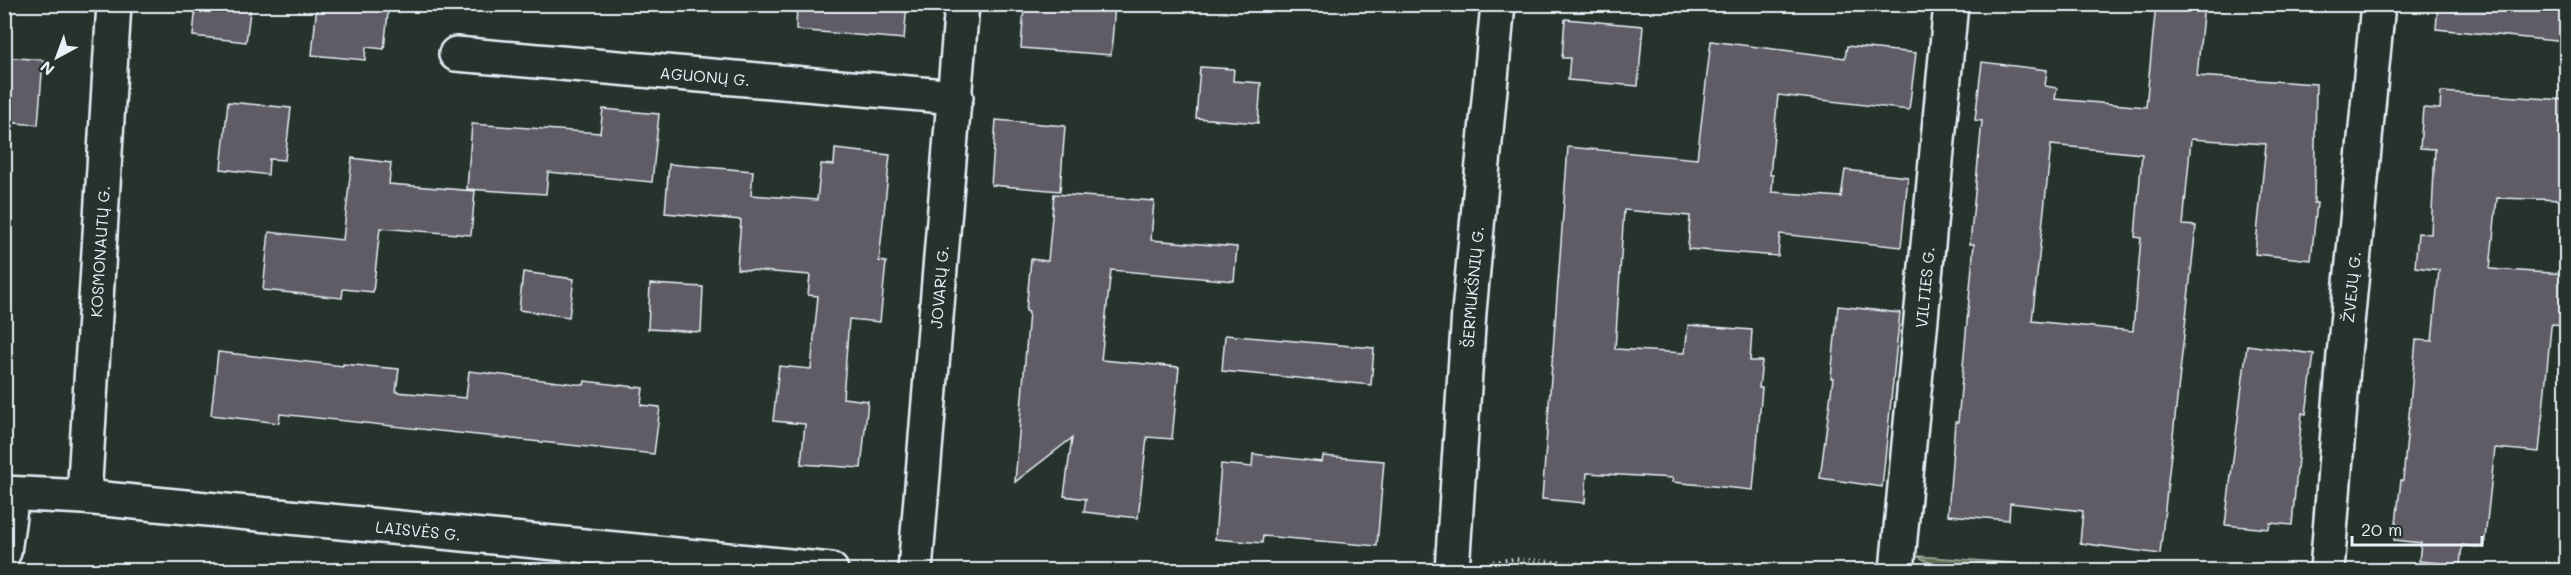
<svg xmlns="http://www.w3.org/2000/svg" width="2571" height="575" font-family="Mali,sans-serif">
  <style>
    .green { fill: #5b7053; stroke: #a2b0a6; stroke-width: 1.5 }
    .building { fill: #605b65; stroke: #e8f1f8; stroke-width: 1.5; fill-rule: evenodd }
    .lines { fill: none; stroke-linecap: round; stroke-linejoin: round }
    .street-casing { stroke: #e8f1f8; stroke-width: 38 }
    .path { stroke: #e8f1f8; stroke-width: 4; stroke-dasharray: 1.5 4.5; stroke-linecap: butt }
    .street { stroke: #26332d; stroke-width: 33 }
    .labels { text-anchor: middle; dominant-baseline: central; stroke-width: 5; stroke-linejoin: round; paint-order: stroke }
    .street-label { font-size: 16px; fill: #e8f1f8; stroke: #26332d }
  </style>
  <rect width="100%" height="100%" fill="#26332d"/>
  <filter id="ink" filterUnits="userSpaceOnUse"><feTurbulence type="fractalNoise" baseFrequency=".0167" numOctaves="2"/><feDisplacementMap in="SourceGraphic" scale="12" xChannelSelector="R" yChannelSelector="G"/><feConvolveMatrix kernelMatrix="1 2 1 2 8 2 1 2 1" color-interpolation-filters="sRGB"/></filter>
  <g filter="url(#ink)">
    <!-- green -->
    <path class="green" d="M1917,556l188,14h8h-169z"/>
    <!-- building -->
    <path class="building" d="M196,4h55l-5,38 -53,-6z
      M317,4h72l-5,45 -18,-2 -1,13 -53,-5z
      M797,4h110l-3,35 -108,-9z
      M1044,4h71l-4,51 -90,-7 3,-41 19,1z
      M2156,4h48l-7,72 119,8 -2,119h3l-6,57 -56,-6 11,-110 -75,-5 -8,86 13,1 -36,328 -80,-11 3,-32 -73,-8 -1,17 -61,-5 7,-93h3l16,-178h-4l12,-123 -7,-1 7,-58 65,8 -2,16 12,2 -2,11 91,8zM2051,145l91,9 -7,83 6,1 -8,93 -101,-10z
      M2438,4h128v38l-130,-13z
      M1565,19l78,7 -5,60 -70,-6 2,-22h-8z
      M1711,41l134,17 2,-12 69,7 -7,57 -131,-15 -8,80h3l-1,17 69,5 4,-27 63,7 -7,70 -121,-13 -2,22 -90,-7 2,-33 -66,-6 -9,139 70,4 3,-28 64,5 -2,31h12l-3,27h3l-9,102 -81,-8 1,-4 -86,-5 -2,30 -43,-4 26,-352 129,12z
      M4,57l39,3 -5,65 -34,-3z
      M1200,67l34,2 -1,12 28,2 -3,40 -62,-5z
      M2441,92l125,8v100l-69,-2 -7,71 76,5v51l-14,-1 -1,3 -12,125 -44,-4 -11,100 -22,-3 -2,20 -41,-4 2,-18 -27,-3 7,-60h2l13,-140 16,1 7,-71 -24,-3 3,-34 13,1 4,-85 -15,-1 3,-40 17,1z
      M228,102l63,6 -6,52 -16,-1 -1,16 -47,-6z
      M603,109l56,5 -7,68 -104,-10 -2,22 -79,-5 5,-65 128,9z
      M996,120l69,6 -5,65 -69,-6z
      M835,149l55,6 -11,106 7,1 -6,60 -31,-3 -6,79 25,3 -7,67 -60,-4 4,-40 -32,-3 6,-55 32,3 7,-73 -10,-1 2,-20 -73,-6 4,-49 -76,-7 4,-49 84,7 -2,24 66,5 4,-36 13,1z
      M352,158l39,5 -2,21 86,7 -4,44 -91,-7 -7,64 -30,-3 -1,9 -79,-8 6,-58 74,8z
      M1054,194l100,7 -3,39 86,7 -3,34 -123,-11 -10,90 78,7 -7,72 -25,-2 -9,81 -54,-6 2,-13 -22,-3 8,-58 -57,44 14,-170 -3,-1 5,-52 17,2z
      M523,272l51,7 -5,38 -50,-7z
      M650,284l53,3 -2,45 -53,-3z
      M1838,306l62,7 -18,174 -62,-9 13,-100h-2z
      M1225,335l149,13 -3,37 -149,-14z
      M2247,345l67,9 -8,60 -4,-1 -10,112 -22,-2 -1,6 -44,-4z
      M218,352l125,14v-2l56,5 -3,23 70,6 3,-27 115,14 1,-4 58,7 -2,17 19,2 -6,47 -374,-40 -1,9 -68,-8z
      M1253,454l69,8 1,-6 61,5 -7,85 -114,-10 -1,7 -47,-4 6,-75 31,3z"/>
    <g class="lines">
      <!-- street casing -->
      <g class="street-casing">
        <g id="street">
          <path id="s1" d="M456,54l500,43"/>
          <path id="s2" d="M4,493l80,4 747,73"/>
          <path id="s3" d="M84,497l30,-493"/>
          <path d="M4,552l8,-58"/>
          <path id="s4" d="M915,570l47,-566"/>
          <path id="s5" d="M1452,570l17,-258 29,-308"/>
          <path id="s6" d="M1897,570l54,-566"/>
          <path id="s7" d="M2327,570l17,-215 34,-351"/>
        </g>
      </g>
      <!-- path -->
      <path class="path" d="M1493,562l20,-3 149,11"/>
      <!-- street -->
      <use href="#street" class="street"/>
    </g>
  </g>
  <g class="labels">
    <!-- street labels -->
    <g class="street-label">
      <text stroke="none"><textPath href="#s1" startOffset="250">AGUONŲ G.</textPath></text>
      <text stroke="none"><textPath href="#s3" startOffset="246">KOSMONAUTŲ G.</textPath></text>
      <text stroke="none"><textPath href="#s5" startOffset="284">ŠERMUKŠNIŲ G.</textPath></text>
      <text stroke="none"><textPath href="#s6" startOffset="284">VILTIES G.</textPath></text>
      <text stroke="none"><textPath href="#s7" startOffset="284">ŽVEJŲ G.</textPath></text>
      <text stroke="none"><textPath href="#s4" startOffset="284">JOVARŲ G.</textPath></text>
      <text stroke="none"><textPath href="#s2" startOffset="416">LAISVĖS G.</textPath></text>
    </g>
  </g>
  <!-- margin -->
  <rect width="2571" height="575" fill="none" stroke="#26332d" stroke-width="24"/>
  <rect x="12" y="12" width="2547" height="551" fill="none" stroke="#e8f1f8" stroke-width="2" filter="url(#ink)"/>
  <!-- north arrow -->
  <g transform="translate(57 57) rotate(221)" stroke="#26332d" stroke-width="4.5" paint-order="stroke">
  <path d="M0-4.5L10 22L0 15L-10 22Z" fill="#e8f1f8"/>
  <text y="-9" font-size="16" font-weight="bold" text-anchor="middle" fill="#e8f1f8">N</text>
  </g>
  <!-- scale -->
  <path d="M2352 536v9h130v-9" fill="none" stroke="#e8f1f8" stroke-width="3"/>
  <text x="2361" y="536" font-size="18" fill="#e8f1f8" stroke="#26332d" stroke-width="4.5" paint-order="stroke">20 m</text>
</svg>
